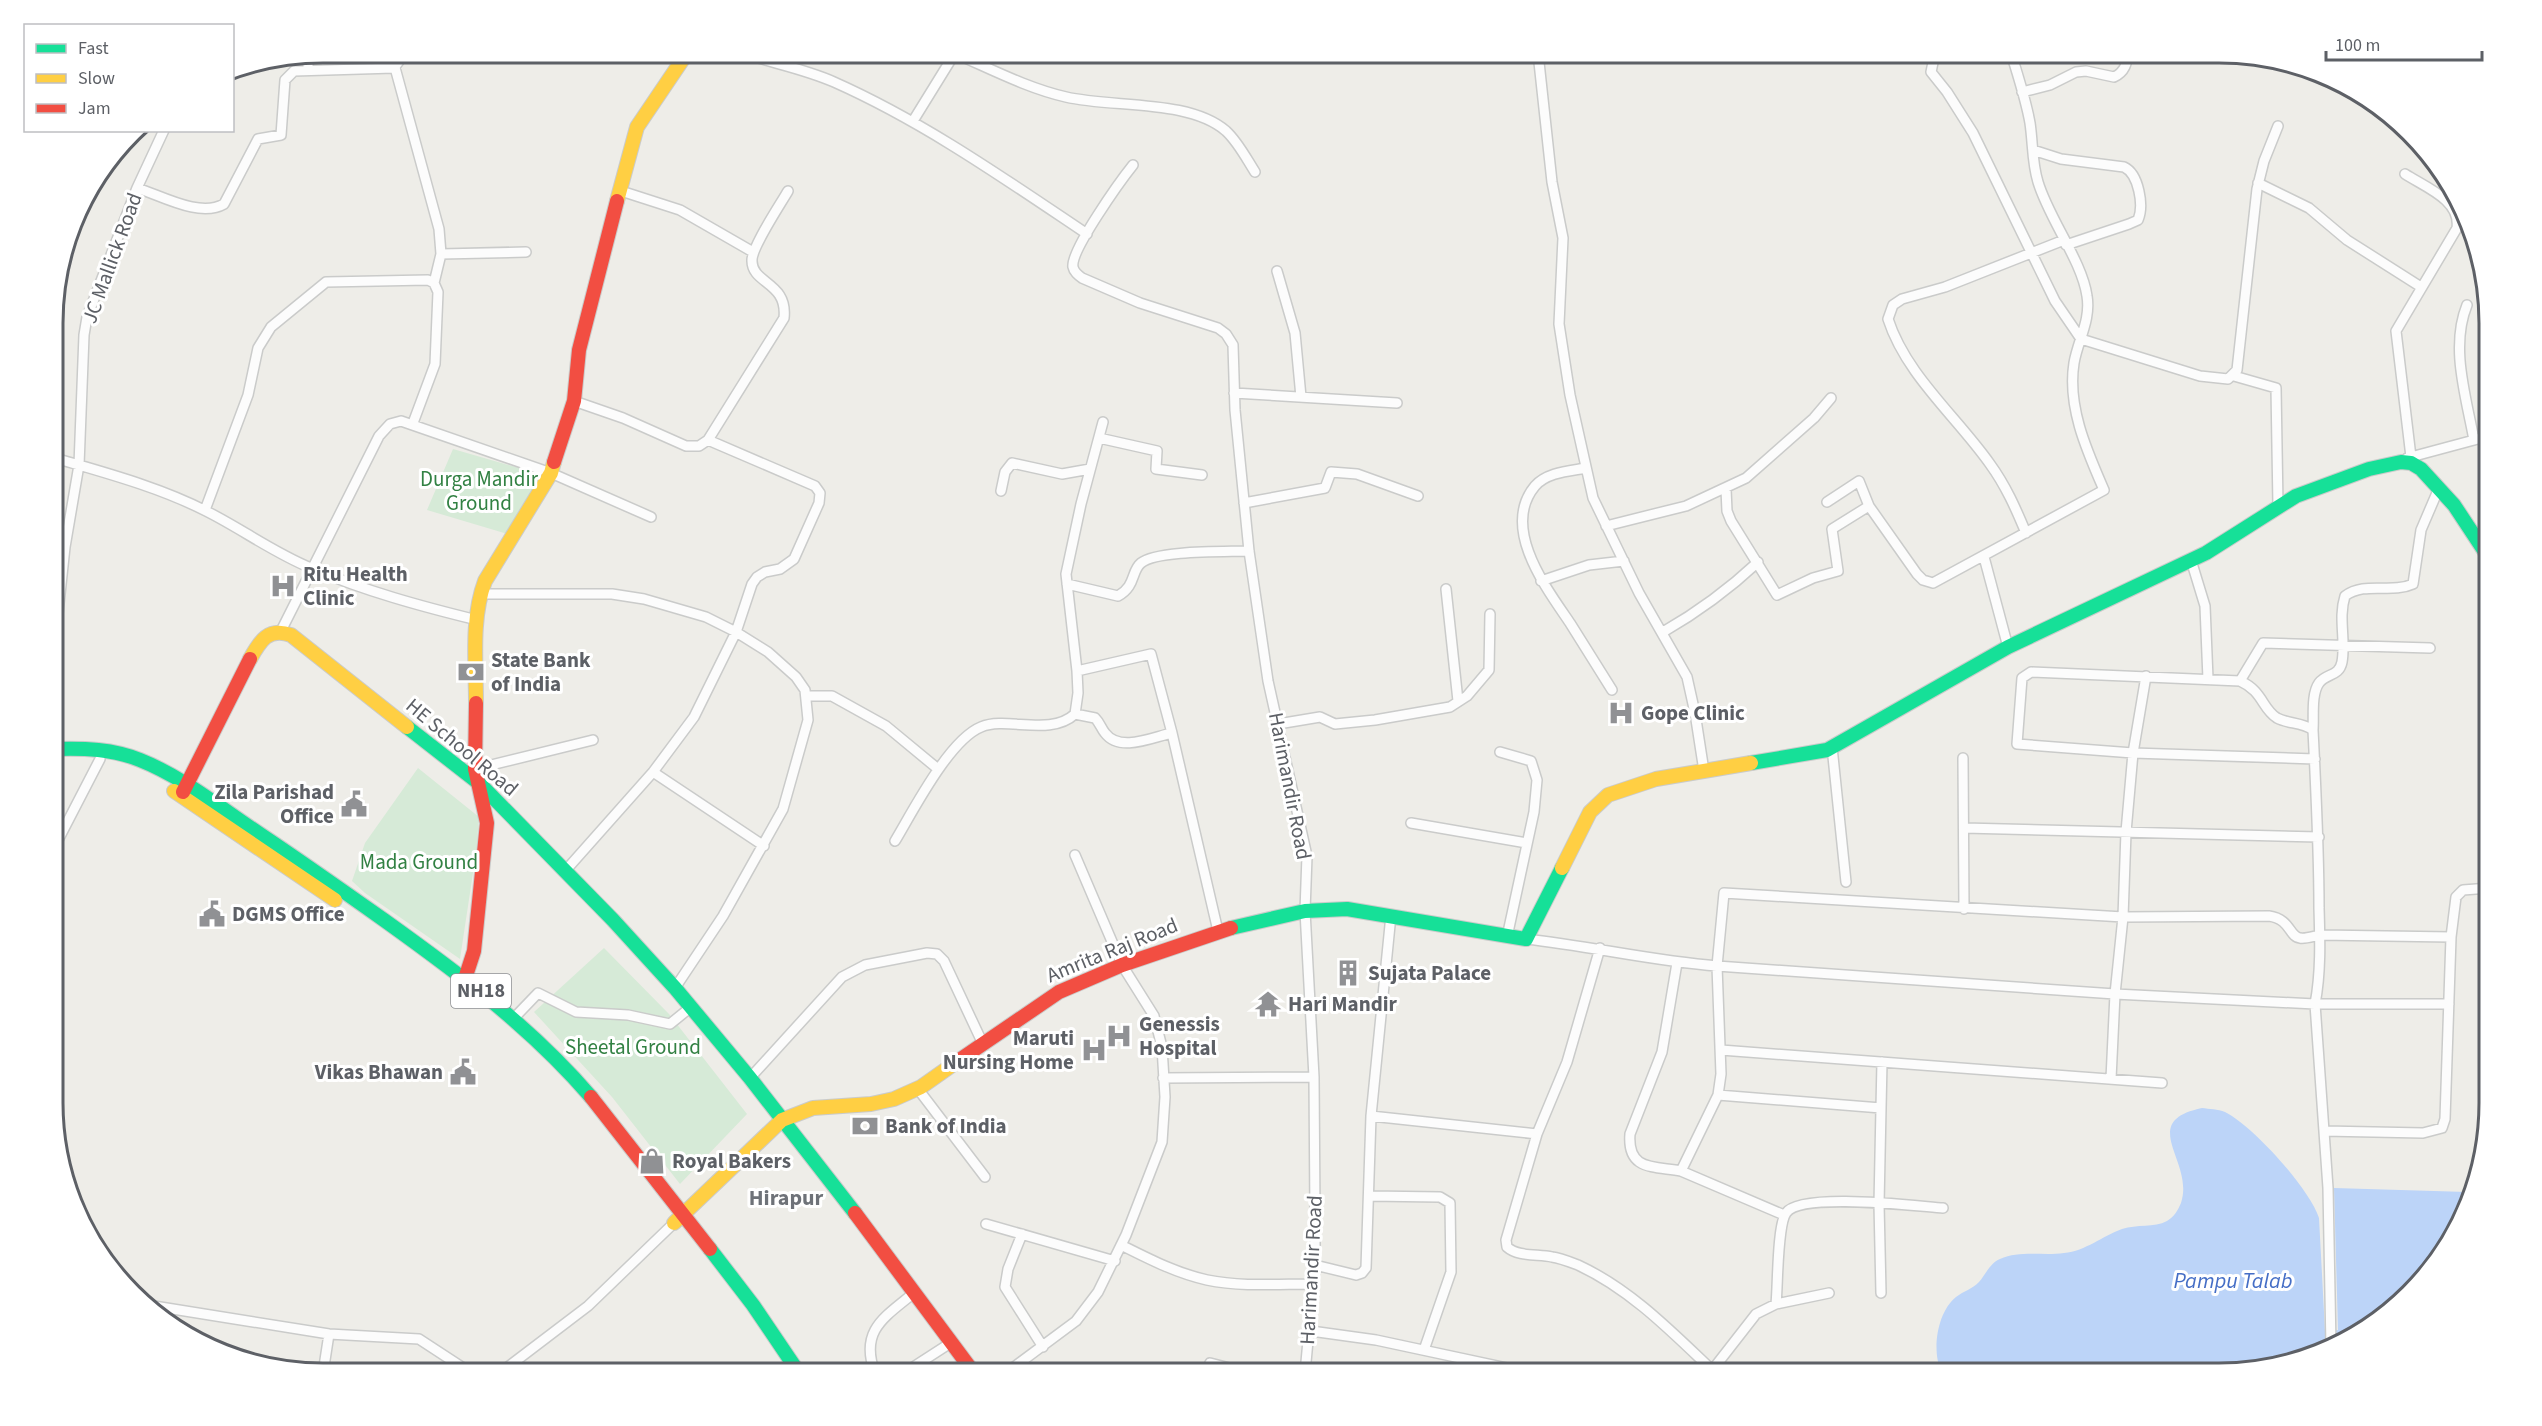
<svg xmlns="http://www.w3.org/2000/svg" width="2542" height="1426" font-family="'Source Sans 3',sans-serif">
  <style>
    .green { fill: #d6ead7 }
    .water { fill: #bcd4f8 }
    .lines { fill: none; stroke-linecap: round; stroke-linejoin: round }
    .street-casing { stroke: #cacbca; stroke-width: 12 }
    .fast-casing { stroke: #cacbca; stroke-width: 16 }
    .slow-casing { stroke: #cacbca; stroke-width: 16 }
    .jam-casing { stroke: #cacbca; stroke-width: 16 }
    .street { stroke: #fcfcfc; stroke-width: 9 }
    .fast { stroke: #16e098; stroke-width: 14 }
    .slow { stroke: #ffcf43; stroke-width: 14 }
    .jam { stroke: #f24e42; stroke-width: 14 }
    .labels { text-anchor: middle; dominant-baseline: central; stroke-width: 6; stroke-linejoin: round; paint-order: stroke }
    .shield { fill: #fff; stroke: #8e9094; stroke-width: 1.5 }
    .shield-label { font-size: 20px; font-weight: bold; fill: #5d6066 }
    .street-label { font-size: 21px; fill: #5d6066; stroke: #fff }
    .park-label { font-size: 21px; fill: #328143; stroke: #fff }
    .poi-label { font-size: 21px; font-weight: bold; fill: #5d6066; stroke: #fff; text-anchor: start }
    .neighbourhood-label { font-size: 22px; font-weight: bold; fill: #6e7278; stroke: #fff }
    .water-label { font-size: 22px; font-style: italic; fill: #456ec6; stroke: #fff }
    .rim { fill: none; stroke: #5d6066; stroke-width: 3 }
  </style>
  <rect width="100%" height="100%" fill="#eeede8"/>
  <!-- green -->
  <path class="green" d="M453,449l87,25 -29,61 -84,-25z
    M418,768l61,49 -3,36 -16,106 -95,-66 -13,-12 13,-38z
    M604,948l65,66 78,100 -67,70 -68,-87 -78,-85z"/>
  <!-- water -->
  <path class="water" d="M2202,1108c7,1 16,1 23,4 28,14 84,76 94,106l6,113 13,-1 -4,-142 133,4 -14,46 -84,90 -63,31 -70,14h-294c-11,-21 -5,-61 14,-76 8,-6 16,-8 23,-15 7,-8 11,-19 21,-23 20,-9 43,-3 64,-6 22,-2 38,-17 58,-24 15,-5 32,-1 45,-8 7,-4 11,-11 14,-18 14,-42 -45,-81 21,-95z"/>
  <g class="lines">
    <!-- street casing -->
    <g class="street-casing">
      <path id="street" d="M391,53l48,176 2,25 -7,29
        M742,53c30,10 63,16 92,29 90,40 171,97 253,152
        M954,53c37,16 73,35 112,44 47,11 123,2 160,34 12,11 20,27 29,41
        M1538,53l14,129 11,56 -4,86 11,71 23,103 46,95 48,84 8,36 9,58
        M1935,53l-4,19 16,20 26,41 82,168 26,38 119,37 28,3 9,-9 20,-181 7,-28 14,-35
        M308,56v14
        M2022,92l28,-7 26,-13 10,-1 28,6c11,-5 13,-14 14,-24
        M913,121l42,-68
        M2033,150l28,9 63,8c15,7 20,39 14,53l-9,4 -63,21
        M1133,165c-12,15 -63,86 -60,102 1,5 5,8 9,11l58,25 78,25 8,6 7,11 2,65 14,141 19,130 39,175 -2,55 9,166 1,138v50l-10,108
        M2405,174c20,13 56,26 52,54l-61,103 15,126
        M2258,183l51,25 38,32 74,47
        M137,188c25,8 63,30 87,16l34,-65 23,-4 4,-55 9,-9 100,-3 11,-15
        M621,191l59,19 73,42
        M441,254l85,-2
        M1277,271l18,62 6,64
        M2467,305c-17,42 -1,91 7,135
        M2234,376l42,12 2,118
        M1234,393l163,10
        M574,401l49,17 63,28h13l9,-6 76,-122c4,-36 -32,-34 -32,-57 -1,-13 28,-56 36,-70
        M1103,422l-22,82 -15,70 11,97 74,-17 21,79 46,198
        M1099,438l58,13 -1,18 46,6
        M55,458c51,15 104,29 151,53 36,18 68,42 105,57 54,23 109,38 166,52
        M2407,458l82,-22
        M1586,468c-16,3 -39,4 -51,18 -35,42 12,103 35,137 14,22 28,45 42,67
        M1726,489l1,22 4,10 46,74 36,-17 25,-7 -6,-42 37,-23
        M1001,491l4,-19 7,-9 50,11 28,-5
        M1827,502l32,-21 10,25 48,68 6,6 10,3 171,-93c-17,-39 -37,-83 -30,-127 4,-23 17,-43 13,-67 -5,-35 -38,-77 -49,-114 -6,-19 -5,-39 -8,-59 -4,-23 -12,-47 -19,-70
        M1244,503l81,-15 6,-16 26,2 61,22
        M205,510l43,-115 10,-47 13,-21 55,-45 102,-2 6,3 4,9 -3,72 -22,59
        M1606,526l80,-20 60,-28 68,-60 17,-20
        M2026,533c-10,-24 -20,-47 -36,-69 -33,-47 -84,-89 -102,-145l5,-14 9,-6 43,-12 119,-47
        M1984,557l24,90
        M2191,560l14,46 3,73
        M1541,581l48,-16 35,-4
        M1067,584l51,12c18,-10 13,-25 23,-33 16,-13 86,-11 108,-12
        M1446,589l12,112
        M480,594h132l32,5 62,18 30,15 32,20 28,25 9,13 3,30 -25,89 -60,107 -48,72
        M281,631l98,-195 11,-12 11,-3 150,52 100,44
        M1663,632c35,-20 65,-42 95,-70
        M55,641l10,-94 14,-82 5,-130 3,-18 50,-129 27,-58
        M2240,681c23,10 22,28 37,37 11,6 25,4 36,12 3,60 6,119 6,178 1,32 2,65 -4,96l13,184 3,159
        M807,696h25l54,30 52,43
        M1075,714l20,4c5,5 6,10 10,15 15,20 48,4 67,0
        M1278,724l42,-7 15,7 40,-4 75,-13 17,-11 22,-26 1,-56
        M2313,730c1,-13 -2,-36 6,-47 7,-10 20,-6 23,-21 4,-22 -4,-44 3,-66 20,-15 46,-2 68,-12l8,-54 18,-42
        M1832,747l14,135
        M1500,752l31,9 6,19 -3,32 -27,125
        M1963,758l1,151
        M2315,759l-182,-6 -116,-9 5,-66 9,-6 209,9 23,-38 167,5
        M475,769l118,-29
        M653,772l111,74
        M1411,823l116,20
        M1964,828l355,9
        M895,841c18,-30 54,-101 86,-114 26,-11 69,10 94,-13l3,-21 -1,-22
        M55,846l45,-87
        M566,870l87,-98 41,-55 42,-85 16,-48 5,-7 8,-5 15,-3 14,-10 25,-56 1,-10 -5,-7 -107,-46
        M1526,939c64,7 127,22 191,27l398,28 200,10h134
        M1600,948l-33,114 -30,72 -31,106 1,7c11,10 31,7 45,10 8,1 18,5 26,8 52,24 93,66 134,105
        M1677,963l-15,89 -32,82c-3,37 24,32 51,37
        M514,1018l24,-25 38,19 52,3 42,9 21,-17
        M1721,1050l441,33
        M750,1078l92,-101 23,-12 62,-12 10,1 7,7 39,83
        M1163,1078l151,-1
        M2111,1079l4,-85 8,-77 3,-85 7,-79 13,-77
        M918,1089l67,88
        M1718,1095l163,13 -2,96 2,89
        M1881,1108l1,-46
        M1371,1116l166,18
        M2324,1131l99,2 19,-5 3,-9 6,-182 5,-40 7,-7 26,-2
        M1369,1196l71,1 10,6 1,69 -27,78
        M1784,1215l-103,-44 37,-76 3,-21 -4,-108 7,-73 399,24 146,-1c22,3 20,21 31,22 6,1 14,-2 20,-3l131,2
        M986,1224l129,37
        M1022,1234l-14,35 -3,18 38,60
        M1121,1245c28,14 55,28 86,35 34,7 72,4 106,4
        M1315,1265l41,10 6,-2 4,-5 5,-152 20,-201
        M1776,1304c2,-18 1,-78 10,-91 14,-21 129,-7 157,-5
        M154,1306l175,28 90,5 52,34
        M1311,1331l65,9 154,33
        M323,1373l6,-39
        M500,1373l88,-67 86,-83
        M875,1373c-16,-43 10,-56 40,-81
        M904,1373l48,-31
        M1006,1373l70,-52 22,-29 28,-57 36,-93 3,-45 -3,-50 -8,-31 -32,-51 -47,-110
        M1206,1373l4,-10 39,10
        M1710,1373l46,-59 20,-10 53,-11"/>
    </g>
    <!-- fast casing -->
    <g class="fast-casing">
      <path id="fast" d="M407,727l73,57 133,136 62,68 75,90 105,135
        M55,749c29,-1 58,0 85,11 43,17 82,49 120,74 42,28 83,57 124,86 74,53 147,107 207,177
        M1751,763l76,-13 181,-103 198,-94 90,-57 73,-27 32,-7 10,1 10,6 33,36 35,53
        M1231,928l74,-17 42,-2 179,30 36,-71
        M710,1249l43,56 46,68"/>
    </g>
    <!-- slow casing -->
    <g class="slow-casing">
      <path id="slow" d="M617,201l20,-74 50,-74
        M250,659c10,-18 18,-32 41,-24l116,92
        M476,703c0,-40 -5,-85 9,-122l66,-108 3,-11
        M174,791l161,109
        M1562,868l28,-56 18,-17 48,-16 95,-16
        M674,1223l108,-103 31,-12 58,-4 23,-5 27,-12 34,-24"/>
    </g>
    <!-- jam casing -->
    <g class="jam-casing">
      <path id="jam" d="M554,462l20,-61 5,-51 38,-149
        M183,792l67,-133
        M461,991l13,-40 13,-128 -12,-54 1,-66
        M955,1063l104,-71 63,-27 109,-37
        M591,1097l119,152
        M855,1213l119,160"/>
    </g>
    <!-- street -->
    <use href="#street" class="street"/>
    <!-- fast -->
    <use href="#fast" class="fast"/>
    <!-- slow -->
    <use href="#slow" class="slow"/>
    <!-- jam -->
    <use href="#jam" class="jam"/>
  </g>
  <!-- icons -->
  <defs>
    <g id="hospital-bare" transform="scale(2.07)"><path d="M-5-5h3v3.5h4V-5h3V5h-3V1.5h-4V5h-3Z" fill="#909194" stroke="#fff" stroke-width="2.5" paint-order="stroke"/></g>
    <g id="bank-bare" transform="scale(2.07)"><path d="M-6-4H6V4H-6ZM0-2.3a2.3 2.3 0 1 0 0 4.6a2.3 2.3 0 1 0 0-4.6Z" fill="#909194" stroke="#fff" stroke-width="2.5" paint-order="stroke"/></g>
    <g id="civic-bare" transform="scale(2.07)"><path d="M-.6-6.5H3V-4.5H.6V-3L4-1V1h2V6H-6V1h2V-1L-.6-3ZM-1.2 2.5V6h2.4V2.5Z" fill="#909194" stroke="#fff" stroke-width="2.5" paint-order="stroke"/></g>
    <g id="building-bare" transform="scale(2.07)"><path d="M-4-6H4V6H1V3H-1V6H-4ZM-2.5-4.3h1.7v1.8h-1.7ZM.8-4.3h1.7v1.8H.8ZM-2.5-1h1.7V.8h-1.7ZM.8-1h1.7V.8H.8Z" fill="#909194" stroke="#fff" stroke-width="2.5" paint-order="stroke"/></g>
    <g id="temple-bare" transform="scale(2.07)"><path d="M0-6L5-2H3V0L6.5 2.5H4V6H1.5V3h-3V6H-4V2.5H-6.5L-3 0V-2H-5Z" fill="#909194" stroke="#fff" stroke-width="2.5" paint-order="stroke"/></g>
    <g id="shop-bare" transform="scale(2.07)"><path d="M-5-2.5h2.3a2.7 3.5 0 0 1 5.4 0H5L5.5 6h-11ZM-1.5-2.5h3a1.5 2.3 0 0 0-3 0Z" fill="#909194" stroke="#fff" stroke-width="2.5" paint-order="stroke"/></g>
  </defs>
  <g fill-rule="evenodd">
    <use href="#hospital-bare" x="283" y="586"/>
    <use href="#bank-bare" x="471" y="672"/>
    <use href="#hospital-bare" x="1621" y="713"/>
    <use href="#civic-bare" x="354" y="804"/>
    <use href="#civic-bare" x="212" y="914"/>
    <use href="#building-bare" x="1348" y="973"/>
    <use href="#temple-bare" x="1268" y="1004"/>
    <use href="#hospital-bare" x="1119" y="1036"/>
    <use href="#hospital-bare" x="1094" y="1050"/>
    <use href="#civic-bare" x="463" y="1072"/>
    <use href="#bank-bare" x="865" y="1126"/>
    <use href="#shop-bare" x="652" y="1161"/>
  </g>
  <g class="labels">
    <!-- shield labels -->
    <rect class="shield" x="451" y="974" width="60" height="34" rx="4.5"/>
    <g class="shield-label">
      <text x="481" y="991">NH18</text>
    </g>
    <!-- street labels -->
    <g class="street-label">
      <text transform="translate(112 258) rotate(-70)">JC Mallick Road</text>
      <text transform="translate(462 747) rotate(40)">HE School Road</text>
      <text transform="translate(1290 786) rotate(79)">Harimandir Road</text>
      <text transform="translate(1112 950) rotate(-22)">Amrita Raj Road</text>
      <text transform="translate(1311 1270) rotate(-87)">Harimandir Road</text>
    </g>
    <!-- park labels -->
    <g class="park-label">
      <text x="479" y="479">Durga Mandir<tspan x="479" dy="24">Ground</tspan></text>
      <text x="419" y="862">Mada Ground</text>
      <text x="633" y="1047">Sheetal Ground</text>
    </g>
    <!-- poi labels -->
    <g class="poi-label">
      <text x="303" y="574">Ritu Health<tspan x="303" dy="24">Clinic</tspan></text>
      <text x="491" y="660">State Bank<tspan x="491" dy="24">of India</tspan></text>
      <text x="1641" y="713">Gope Clinic</text>
      <text x="334" y="792" text-anchor="end">Zila Parishad<tspan x="334" dy="24">Office</tspan></text>
      <text x="232" y="914">DGMS Office</text>
      <text x="1368" y="973">Sujata Palace</text>
      <text x="1288" y="1004">Hari Mandir</text>
      <text x="1139" y="1024">Genessis<tspan x="1139" dy="24">Hospital</tspan></text>
      <text x="1074" y="1038" text-anchor="end">Maruti<tspan x="1074" dy="24">Nursing Home</tspan></text>
      <text x="443" y="1072" text-anchor="end">Vikas Bhawan</text>
      <text x="885" y="1126">Bank of India</text>
      <text x="672" y="1161">Royal Bakers</text>
    </g>
    <!-- neighbourhood labels -->
    <g class="neighbourhood-label">
      <text x="786" y="1198">Hirapur</text>
    </g>
    <!-- water labels -->
    <g class="water-label">
      <text x="2233" y="1281">Pampu Talab</text>
    </g>
  </g>
  <!-- crop -->
  <path d="M0 0H2542V1426H0ZM323 63H2219A260 260 0 0 1 2479 323V1103A260 260 0 0 1 2219 1363H323A260 260 0 0 1 63 1103V323A260 260 0 0 1 323 63Z" fill="#fff" fill-rule="evenodd"/>
  <path class="rim" d="M323 63H2219A260 260 0 0 1 2479 323V1103A260 260 0 0 1 2219 1363H323A260 260 0 0 1 63 1103V323A260 260 0 0 1 323 63Z"/>
  <!-- legend -->
  <rect x="24" y="24" width="210" height="108" fill="#ffffff" stroke="#bebfc2" stroke-width="1.5"/>
  <rect x="36" y="44" width="30" height="9" fill="#16e098" stroke="#bebfc2" stroke-width="1.5"/>
  <text x="78" y="54" font-size="18" fill="#5d6066">Fast</text>
  <rect x="36" y="74" width="30" height="9" fill="#ffcf43" stroke="#bebfc2" stroke-width="1.5"/>
  <text x="78" y="84" font-size="18" fill="#5d6066">Slow</text>
  <rect x="36" y="104" width="30" height="9" fill="#f24e42" stroke="#bebfc2" stroke-width="1.5"/>
  <text x="78" y="114" font-size="18" fill="#5d6066">Jam</text>
  <!-- scale -->
  <path d="M2326 51v9h156v-9" fill="none" stroke="#5d6066" stroke-width="3"/>
  <text x="2335" y="51" font-size="18" fill="#5d6066" stroke="#ffffff" stroke-width="4.5" paint-order="stroke">100 m</text>
</svg>
